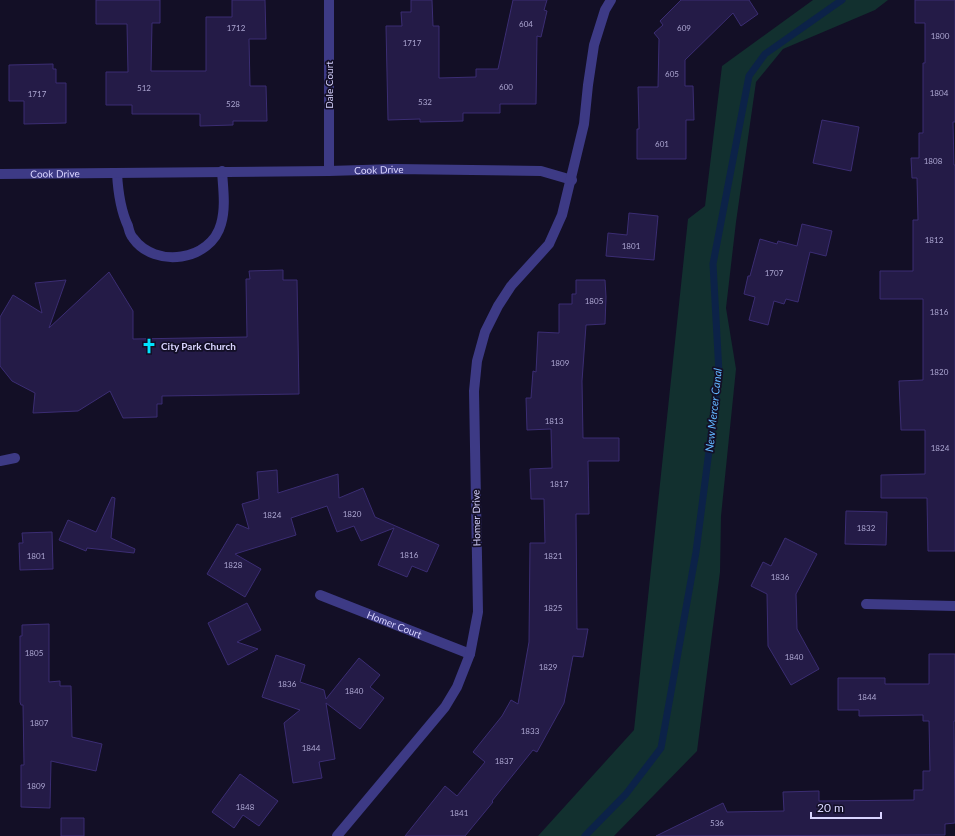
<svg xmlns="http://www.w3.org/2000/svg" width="955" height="836" font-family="Lato,sans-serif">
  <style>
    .green { fill: #12302f }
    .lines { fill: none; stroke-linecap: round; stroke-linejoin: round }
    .stream { stroke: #0c2248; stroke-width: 7 }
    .building { fill: #241b47; stroke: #3b2d73 }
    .lane { stroke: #3d3a85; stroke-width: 10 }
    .street { stroke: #3d3a85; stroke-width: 10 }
    .labels { text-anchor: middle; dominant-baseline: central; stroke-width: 3.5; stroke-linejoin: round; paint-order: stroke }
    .number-label { font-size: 8px; fill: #aca6d1 }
    .street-label { font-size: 10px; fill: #d9d4ff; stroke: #130f26 }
    .poi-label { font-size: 10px; font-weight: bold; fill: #d9d4ff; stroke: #130f26; text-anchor: start }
    .water-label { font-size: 11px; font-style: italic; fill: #62b6ff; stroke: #130f26 }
  </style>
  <rect width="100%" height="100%" fill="#130f26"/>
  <!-- green -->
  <path class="green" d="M813,0h75l-13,10 -92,39 -27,33 -20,140 -10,86 10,61 -15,147 -1,56 -23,179 -83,85h-76l96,-106 54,-511 17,-13 17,-140z"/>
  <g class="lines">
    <!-- stream -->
    <path class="stream" d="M585,836l41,-42 35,-46 35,-196 23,-179 -6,-109 36,-188 16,-22 77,-54"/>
  </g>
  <!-- building -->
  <path class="building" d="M96,0h64v23h-8l-1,48h55v-54h26v-17h33l1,39h-17l1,47h16l1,35h-34v4l-33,1v-12h-68v-9h-26v-33h22l-1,-48h-31z
    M411,0h21l1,26h6v52l37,-1v-8h22l15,-69h34l-3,10 3,1 -6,26 -4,-1 -1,68h-36v9h-37v8l-43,1v-3l-32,1 -2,-94h16l-1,-14h10z
    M681,0h68l9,14 -17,12 -8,-13 -48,47v26h8l1,34h-8v39h-49v-30h2l-1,-42h20l1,-48 -5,-6 9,-8 -3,-4z
    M915,0h40v122h-2l1,43h1v386h-27l-1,-53h-46v-23l44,-1v-44h-24l-2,-49 24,-1v-81h-43v-28h33v-51h5l-1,-42h-5l-1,-20h8v-25h4v-70h2v-40h-10z
    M53,64v5h3v14h10v40l-42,1v-23h-15v-36z
    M822,120l37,7 -8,44 -38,-8z
    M629,213l29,3 -4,44 -48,-4 2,-23 19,2z
    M802,224l30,7 -6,25 -16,-4 -12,50 -12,-3 -2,5 -10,-3 -6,24 -19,-5 6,-23 -11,-3 4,-18h2l10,-37 17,5 1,-3 19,5z
    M283,270v10h14l2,114 -137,2v8h-5v13l-34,1 -13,-27 -32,20 -45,2 2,-20 -23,-12 -12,-15v-49l13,-22 29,18 -7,-30 31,-3 -17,48 60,-56 24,39v28l114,-2 -1,-58h4l-1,-8z
    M576,280h29l1,17 -1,27 -19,1 -4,56 1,57h36v23h-31l1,53h-13l1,115h11l-5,28 -10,-1 -9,47 -27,49 -4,-2 -41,51 1,1 -28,34h-60l40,-50 12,10 28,-34 -12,-10 29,-36 9,-16 7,4 11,-62 1,-99h15l-1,-44h-13l-1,-30 22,-1 -1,-39 -24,1 -1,-32h5l2,-27 3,1 2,-40 21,1v-29h13v-10h4z
    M277,470l1,23 60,-19 1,24 24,-10 12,29 64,28 -12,27 -15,-6 -5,11 -29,-12 16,-37 -33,13 -7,-15 -17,6 -10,-26 -36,12 5,17 -61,19 26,15 -16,28 -38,-23 30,-50 12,5 -7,-25 17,-5 -2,-27z
    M112,497l3,1 -4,40 24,11 -1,4 -47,-5 -1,3 -27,-11 9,-20 28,12z
    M846,511l41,1 -1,33 -41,-1z
    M52,532l1,37 -33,1 -1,-27h4l-1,-10z
    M785,538l32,16 -21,40 1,35 22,40 -28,16 -23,-39 -1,-52 -16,-8 12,-24 8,4z
    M247,603l14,27 -24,12 21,7 -30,16 -20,-42z
    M49,624v58l11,-1v5h11l1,51 30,7 -6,27 -45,-10 -1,47 -29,-1v-42h3l-1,-60h-2l-1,-3v-66h2v-11z
    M929,654h26v67h-1l1,102 -10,1v11l-289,1 67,-33 4,9 57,-1 -1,-19 36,-1v10l95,-1v-10h9v-19h7l-1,-50h-6v-6l-64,1v-6h-21v-32h47v6h44z
    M276,655l29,10 -5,17 24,8 2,9 33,-41 21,17 -10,12 14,11 -24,31 -34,-26 9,56 -16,3 3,16 -29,5 -9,-60 16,-13 -38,-13z
    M240,774l38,27 -19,25 -16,-11 -9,13 -22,-16z
    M61,818h23v18h-23z"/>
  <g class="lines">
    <!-- lane -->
    <path class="lane" d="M117,173c1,19 3,36 11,53 1,4 2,9 5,12 22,31 78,23 88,-14 5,-17 2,-36 1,-53
      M0,461l15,-3"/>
    <!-- street -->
    <g class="street">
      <path d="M329,0v171"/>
      <path id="s1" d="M0,174l329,-3 66,-2 146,2 31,9"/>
      <path id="s2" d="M320,595l150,59"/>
      <path d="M866,604l89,2"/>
      <path d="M337,836l108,-129 12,-20 13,-33 8,-42 -4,-221 3,-30 8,-29 13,-26 13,-20 38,-42 13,-29 22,-91 4,-39 6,-40 11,-35 6,-10"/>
    </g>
  </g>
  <!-- icons -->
  <defs>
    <g id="church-bare" transform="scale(1.2)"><path d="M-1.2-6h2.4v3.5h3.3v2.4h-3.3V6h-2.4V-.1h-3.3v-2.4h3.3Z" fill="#00e5ff" stroke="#130f26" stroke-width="2.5" paint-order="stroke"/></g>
  </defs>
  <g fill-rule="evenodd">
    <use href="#church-bare" x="149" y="346"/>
  </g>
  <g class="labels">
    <!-- number labels -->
    <g class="number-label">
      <text x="526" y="24">604</text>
      <text x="236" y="28">1712</text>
      <text x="684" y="28">609</text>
      <text x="940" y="36">1800</text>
      <text x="412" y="43">1717</text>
      <text x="672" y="74">605</text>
      <text x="506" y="87">600</text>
      <text x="144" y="88">512</text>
      <text x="939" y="93">1804</text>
      <text x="37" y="94">1717</text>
      <text x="425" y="102">532</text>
      <text x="233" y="104">528</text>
      <text x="662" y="144">601</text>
      <text x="933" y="161">1808</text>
      <text x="934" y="240">1812</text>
      <text x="631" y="246">1801</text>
      <text x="774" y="273">1707</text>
      <text x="594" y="301">1805</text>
      <text x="939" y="312">1816</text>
      <text x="560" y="363">1809</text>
      <text x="939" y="372">1820</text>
      <text x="554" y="421">1813</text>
      <text x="940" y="448">1824</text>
      <text x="559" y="484">1817</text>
      <text x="352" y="514">1820</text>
      <text x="272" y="515">1824</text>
      <text x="866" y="528">1832</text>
      <text x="409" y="555">1816</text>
      <text x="36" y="556">1801</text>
      <text x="553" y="556">1821</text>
      <text x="233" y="565">1828</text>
      <text x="780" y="577">1836</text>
      <text x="553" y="608">1825</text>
      <text x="34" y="653">1805</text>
      <text x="794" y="657">1840</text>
      <text x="548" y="667">1829</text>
      <text x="287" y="684">1836</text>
      <text x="354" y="691">1840</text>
      <text x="867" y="697">1844</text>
      <text x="39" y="723">1807</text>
      <text x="530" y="731">1833</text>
      <text x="311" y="748">1844</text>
      <text x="504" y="761">1837</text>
      <text x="36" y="786">1809</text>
      <text x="245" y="807">1848</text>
      <text x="459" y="813">1841</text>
      <text x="717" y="823">536</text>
    </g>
    <!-- street labels -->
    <g class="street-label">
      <text transform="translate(329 85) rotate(-90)">Dale Court</text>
      <text stroke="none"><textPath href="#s1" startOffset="379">Cook Drive</textPath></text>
      <text stroke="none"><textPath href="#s1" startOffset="55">Cook Drive</textPath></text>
      <text transform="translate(476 518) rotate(-91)">Homer Drive</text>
      <text stroke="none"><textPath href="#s2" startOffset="80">Homer Court</textPath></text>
    </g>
    <!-- poi labels -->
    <g class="poi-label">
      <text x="161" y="346">City Park Church</text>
    </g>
    <!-- water labels -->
    <g class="water-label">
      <text transform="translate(713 410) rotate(-84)">New Mercer Canal</text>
    </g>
  </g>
  <!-- scale -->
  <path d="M811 812v6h70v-6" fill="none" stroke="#d9d4ff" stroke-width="2"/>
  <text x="817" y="812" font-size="12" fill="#d9d4ff" stroke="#130f26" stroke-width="3" paint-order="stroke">20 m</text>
</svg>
